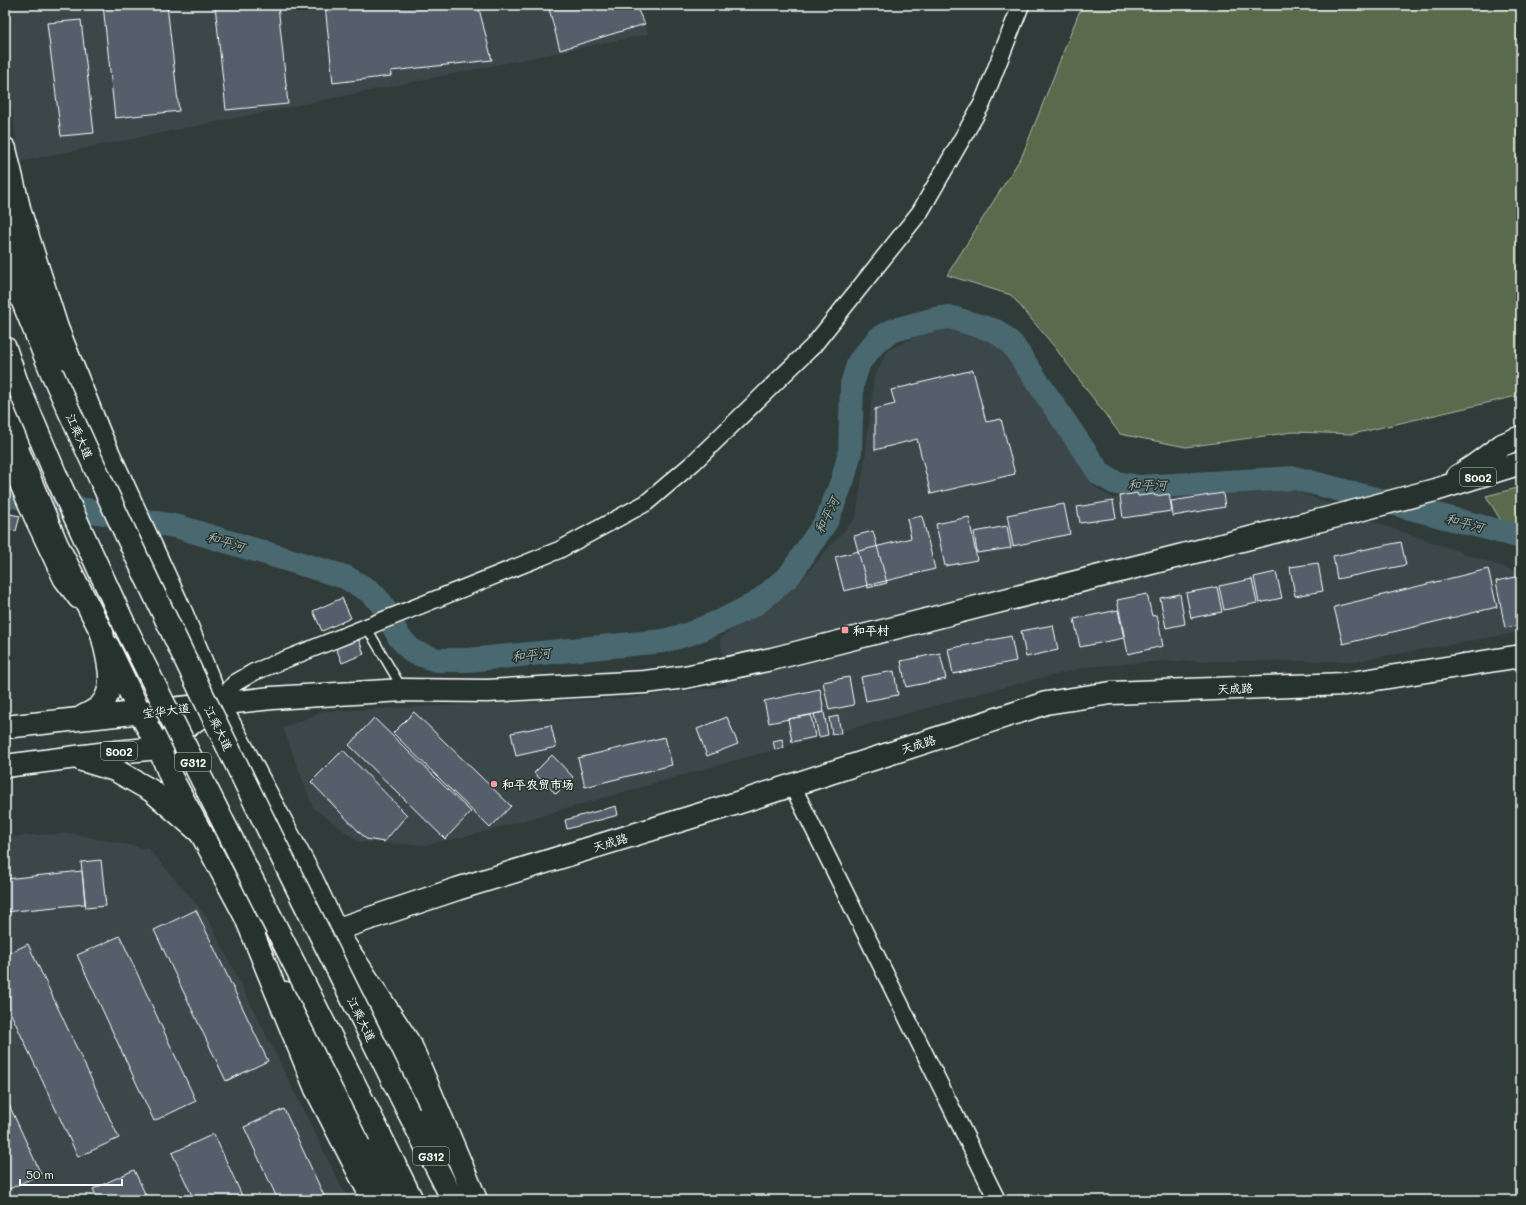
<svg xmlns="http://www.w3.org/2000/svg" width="1526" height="1205" font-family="Mali,'LXGW WenKai TC',sans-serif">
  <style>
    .built { fill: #3a4649 }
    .green { fill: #5a6b4e; stroke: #acb5a6 }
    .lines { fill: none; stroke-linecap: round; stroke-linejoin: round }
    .river { stroke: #496870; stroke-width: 24 }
    .building { fill: #545f6c; stroke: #fff }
    .lane-casing { stroke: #fff; stroke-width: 11 }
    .street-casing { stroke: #fff; stroke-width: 19 }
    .secondary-casing { stroke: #fff; stroke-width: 25 }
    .primary-casing { stroke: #fff; stroke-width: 25 }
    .highway-casing { stroke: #fff; stroke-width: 25 }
    .lane { stroke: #26332d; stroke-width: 8 }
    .street { stroke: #26332d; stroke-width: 16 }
    .secondary { stroke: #26332d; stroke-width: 22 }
    .primary { stroke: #26332d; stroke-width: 22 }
    .highway { stroke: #26332d; stroke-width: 22 }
    .highway-bridge-casing { stroke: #fff; stroke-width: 25; stroke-linecap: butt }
    .highway-bridge { stroke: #26332d; stroke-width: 22 }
    .poi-dot { fill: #ff9aa2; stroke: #26332d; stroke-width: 1.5 }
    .labels { text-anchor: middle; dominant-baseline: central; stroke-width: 3; stroke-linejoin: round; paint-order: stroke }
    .shield { fill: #26332d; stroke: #bec2c0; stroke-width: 1 }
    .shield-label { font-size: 11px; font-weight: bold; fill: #fff }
    .street-label { font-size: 12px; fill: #fff; stroke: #26332d }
    .poi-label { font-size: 12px; font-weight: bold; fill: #fff; stroke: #26332d; text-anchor: start }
    .water-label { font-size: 13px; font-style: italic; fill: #adbbbf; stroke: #26332d }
  </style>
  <rect width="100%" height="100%" fill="#2f3c3a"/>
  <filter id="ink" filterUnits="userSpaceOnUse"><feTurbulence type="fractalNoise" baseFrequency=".025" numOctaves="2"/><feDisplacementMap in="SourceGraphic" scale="8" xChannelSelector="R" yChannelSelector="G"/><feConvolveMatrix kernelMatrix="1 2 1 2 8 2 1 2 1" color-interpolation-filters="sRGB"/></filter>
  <g filter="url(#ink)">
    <!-- built -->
    <path class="built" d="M5,5h630l14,29 -630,128 -14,-104z
      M935,328l48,3 38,30 73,126 19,11 178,-10 81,33 149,52v59l-164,29h-193l-77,6 -86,21 -261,71 -260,74 -53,12 -68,-3 -46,-34 -30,-80 40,-17 307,-13 97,-12 -7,-48 70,-46 66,-75 10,-67 8,-73 14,-27z
      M69,833l80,16 58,67 141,284h-343v-363z"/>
    <!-- green -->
    <path class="green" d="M1082,5h439v390l-168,39 -60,-2 -107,15 -66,-13 -67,-89 -42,-50 -64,-20 75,-119z
      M1521,487v67l-35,-58z"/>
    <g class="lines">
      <!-- river -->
      <path class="river" d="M5,495l174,32 166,50 26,15 10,11 18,34 14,15 24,8h31l195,-19 26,-7 36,-15 32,-16 32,-27 38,-56 16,-41 7,-27 2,-68 7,-22 19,-23 16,-9 41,-11 14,-2 47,14 16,13 88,130 16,9 24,4 155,-9 226,59"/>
    </g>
    <!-- building -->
    <path class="building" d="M103,5h64l12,106 -64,7z
      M215,5h63l10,99 -62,6z
      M325,5h153l14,55 -101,11v5l-58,7z
      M548,5h87l10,19 -85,26z
      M81,20l13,113 -33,3 -14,-113z
      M973,370l13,52 15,-3 14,55 -84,20 -14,-55 -42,11v-41l20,-5 -4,-14z
      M1137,493l1,3 16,-2 1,2 14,-2 3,17 -49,7 -3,-22z
      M1223,493l2,14 -52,9 -2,-15z
      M1113,501l3,17 -36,5 -3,-16z
      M1064,504l6,30 -57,12 -6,-31z
      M5,513l15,3 -4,15 -11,-2z
      M922,516l13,53 -91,22 -9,-34 76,-19 -4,-19z
      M969,517l8,43 -32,6 -9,-42z
      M1007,526l4,22 -34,5 -3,-21z
      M873,531l14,52 -19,5 -14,-52z
      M1401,542l5,23 -69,14 -4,-23z
      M1318,563l5,28 -28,5 -5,-29z
      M1488,569l9,38 -154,37 -9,-37z
      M1276,572l6,26 -23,5 -5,-26z
      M1521,576v49l-16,3 -9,-47z
      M1252,579l5,24 -33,7 -5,-24z
      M1217,587l5,25 -31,6 -5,-25z
      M1147,594l5,22 5,-1 6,31 -35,8 -11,-54z
      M1180,594l5,30 -19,4 -6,-30z
      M342,598l9,20 -29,13 -9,-20z
      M1118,610l6,28 -44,9 -6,-28z
      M1053,625l5,25 -32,7 -5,-26z
      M1011,636l5,25 -63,13 -5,-25z
      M359,640l5,14 -22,9 -6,-15z
      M940,653l6,26 -40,8 -5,-26z
      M894,671l4,24 -32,6 -5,-24z
      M849,677l5,28 -25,5 -6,-28z
      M820,689l4,23 -55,11 -5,-22z
      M414,712l97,94 -21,22 -97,-95z
      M824,712l4,23 -9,2 -5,-23z
      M811,715l4,22 -23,5 -4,-23z
      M838,716l3,17 -9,1 -3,-16z
      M727,717l11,27 -31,12 -10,-27z
      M374,718l97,94 -26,27 -96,-94z
      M551,725l5,22 -40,9 -5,-23z
      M665,737l7,28 -87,22 -7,-29z
      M782,739l2,9 -9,2 -2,-9z
      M343,750l64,65 -23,27 -18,-3 -55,-57z
      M552,755l21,22 -17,17 -22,-21z
      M616,806l2,9 -51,14 -2,-9z
      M101,860l5,46 -20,2 -5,-46z
      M82,871l3,33 -80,8v-33z
      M196,910l72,151 -42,20 -72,-151z
      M120,936l76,165 -42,20 -77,-166z
      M28,944l91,194 -41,19 -73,-156v-46z
      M5,1096l36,78 -36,17z
      M284,1109l42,91h-48l-34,-73z
      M214,1134l30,66h-50l-22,-47z
      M134,1170l14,30h-50l-5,-11z"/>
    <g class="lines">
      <!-- lane casing -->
      <g class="lane-casing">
        <path id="lane" d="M367,628l35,60"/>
      </g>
      <!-- street casing -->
      <g class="street-casing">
        <path id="street" d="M5,454l28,65 29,61 15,20
          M218,703l17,-20 19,-11 305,-122 87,-47 47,-40 120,-117 107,-134 62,-108 39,-99
          M792,785l205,415"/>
      </g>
      <!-- secondary casing -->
      <g class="secondary-casing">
        <path id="secondary" d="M5,212l8,28 41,108
          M5,393l16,46
          M108,646l32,67 19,35 11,27 84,157
          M213,693l99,187 30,64
          M335,930l122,-41 277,-85 312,-101 65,-10 234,-9 176,-28
          M366,992l74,146
          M286,993l106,207"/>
      </g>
      <!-- primary casing -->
      <g class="primary-casing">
        <path id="primary" d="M1458,476l14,-9 30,-22 19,-8
          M79,719c6,-4 16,-8 21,-13 19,-19 6,-51 2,-73
          M5,727l267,-29 131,-8 84,1 158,-9 40,-5 87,-18 561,-142 102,-27 86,-27
          M82,760l33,10 37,21 50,43
          M5,766l111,-14 43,-4 58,-44"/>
      </g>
      <!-- highway casing -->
      <g class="highway-casing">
        <path id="highway" d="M5,149l15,63 37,116 43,107 81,177 37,91
          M5,248l14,44 33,81
          M5,348l12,35
          M5,420l52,125 45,88
          M245,915l71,174 57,111
          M335,930l76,116 65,154
          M409,1113l44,87
          M380,1135l32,65"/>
      </g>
      <!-- lane -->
      <use href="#lane" class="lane"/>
      <!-- street -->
      <use href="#street" class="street"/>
      <!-- secondary -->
      <use href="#secondary" class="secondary"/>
      <!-- primary -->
      <use href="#primary" class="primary"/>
      <!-- highway -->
      <use href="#highway" class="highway"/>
      <!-- highway-bridge casing -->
      <g class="highway-bridge-casing">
        <path id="highway-bridge" d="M52,373c112,250 235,495 357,740
          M17,383l40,95 67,146 256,511"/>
      </g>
      <!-- highway-bridge -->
      <use href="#highway-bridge" class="highway-bridge"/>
    </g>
  </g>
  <!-- markers -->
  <g class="poi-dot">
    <rect x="841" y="626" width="8" height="8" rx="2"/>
    <circle cx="494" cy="784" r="4"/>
  </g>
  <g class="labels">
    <!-- shield labels -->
    <g class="shield">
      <rect x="1460" y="468" width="36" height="18" rx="3"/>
      <rect x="101" y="742" width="36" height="18" rx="3"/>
      <rect x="175" y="753" width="36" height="18" rx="3"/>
      <rect x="413" y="1147" width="36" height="18" rx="3"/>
    </g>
    <g class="shield-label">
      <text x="1478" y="477">S002</text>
      <text x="119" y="751">S002</text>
      <text x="193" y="762">G312</text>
      <text x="431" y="1156">G312</text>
    </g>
    <!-- street labels -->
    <g class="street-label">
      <text transform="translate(80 436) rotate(66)">江乘大道</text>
      <text transform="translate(1235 688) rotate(-2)">天成路</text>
      <text transform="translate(166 710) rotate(-7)">宝华大道</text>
      <text transform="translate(219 728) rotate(64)">江乘大道</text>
      <text transform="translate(918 744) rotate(-18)">天成路</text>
      <text transform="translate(610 842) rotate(-17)">天成路</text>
      <text transform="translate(362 1019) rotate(64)">江乘大道</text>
    </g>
    <!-- poi labels -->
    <g class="poi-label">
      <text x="853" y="630">和平村</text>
      <text x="502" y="784">和平农贸市场</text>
    </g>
    <!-- water labels -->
    <g class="water-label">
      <text transform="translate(1147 484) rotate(1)">和平河</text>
      <text transform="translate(826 515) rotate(-63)">和平河</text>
      <text transform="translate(1465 522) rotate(15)">和平河</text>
      <text transform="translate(226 541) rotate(17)">和平河</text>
      <text transform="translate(531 654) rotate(-6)">和平河</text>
    </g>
  </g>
  <!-- margin -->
  <rect width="1526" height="1205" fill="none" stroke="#26332d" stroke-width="20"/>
  <rect x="10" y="10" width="1506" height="1185" fill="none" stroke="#fff" stroke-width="1.5" filter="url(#ink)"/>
  <!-- scale -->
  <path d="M20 1179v6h102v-6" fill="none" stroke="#ffffff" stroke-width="2"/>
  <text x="26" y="1179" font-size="12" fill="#ffffff" stroke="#26332d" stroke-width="3" paint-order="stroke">50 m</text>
</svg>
